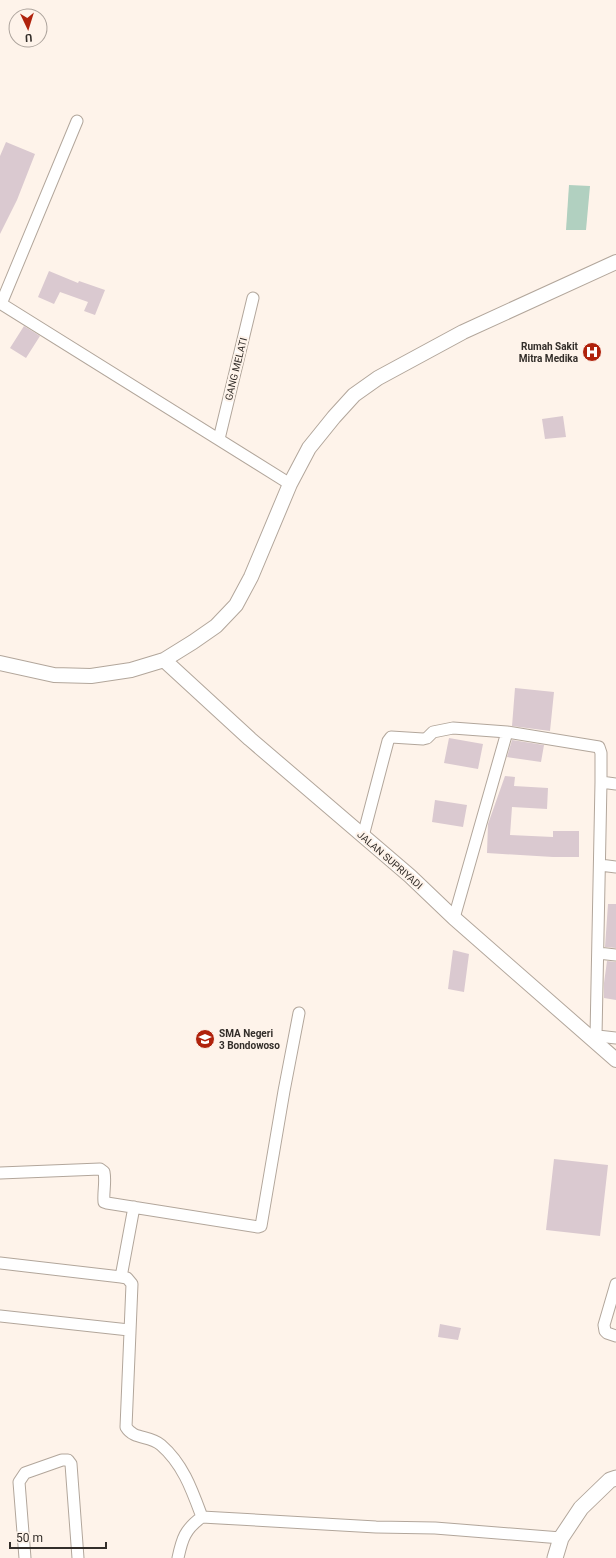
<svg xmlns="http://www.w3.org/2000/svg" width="616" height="1558" font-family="Roboto,sans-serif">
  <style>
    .green { fill: #b1d0c0 }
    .building { fill: #dac9d0 }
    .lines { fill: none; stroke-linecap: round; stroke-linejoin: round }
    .minor-casing { stroke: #b2a69b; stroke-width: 13 }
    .tertiary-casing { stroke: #b2a69b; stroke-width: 16 }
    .secondary-casing { stroke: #b2a69b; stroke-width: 17 }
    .minor { stroke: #fff; stroke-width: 11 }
    .tertiary { stroke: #fff; stroke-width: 14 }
    .secondary { stroke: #fff; stroke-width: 15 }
    .labels { text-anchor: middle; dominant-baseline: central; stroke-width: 4; stroke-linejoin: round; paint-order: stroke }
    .poi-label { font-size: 10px; font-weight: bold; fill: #332e2a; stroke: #fef3ea; text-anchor: end }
    .street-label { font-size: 10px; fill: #332e2a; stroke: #fef3ea }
  </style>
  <rect width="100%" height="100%" fill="#fef3ea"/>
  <!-- green -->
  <path class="green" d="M569,185l21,1 -4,44h-20z"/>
  <!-- building -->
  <path class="building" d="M6,142l29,12 -18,46 -17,34v-78z
    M49,271l29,12 1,-2 26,9 -10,25 -11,-4 4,-9 -28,-10 -6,12 -16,-7z
    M24,326l16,10 -14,22 -16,-10z
    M563,416l3,21 -21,2 -3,-20z
    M515,688l39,4 -4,39 -38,-5z
    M449,738l34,6 -5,25 -34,-6z
    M512,740l32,5 -3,17 -34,-5z
    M505,776l10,1 -1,9 34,2 -1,21 -35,-2 -2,28 43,2v-6h26v26h-26l-66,-4 1,-29z
    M435,800l32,5 -4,22 -31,-5z
    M608,904h8v44l-11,-1z
    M453,950l16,4 -5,38 -16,-3z
    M607,961l9,1v38l-12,-2v-15z
    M554,1159l54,6 -8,71 -54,-6z
    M440,1324l21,4 -3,12 -20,-3z"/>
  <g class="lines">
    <!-- minor casing -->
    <g class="minor-casing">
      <path id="minor" d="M0,303l290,181
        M1,304l76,-183
        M219,439l34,-141
        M601,782l15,2
        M363,836l25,-95 3,-4 32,2 4,-1 6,-6 20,-4 54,4 92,15 2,6v29l-5,254
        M600,865l16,2
        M454,918l53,-186
        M598,953l18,2
        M589,1035l27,3
        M0,1173l100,-4 4,3c2,10 -1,20 0,30l3,1 151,24 3,-1 23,-135 15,-78
        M0,1263l121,14 6,1 5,6 -6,143c8,13 23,8 35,18 22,19 31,45 41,72
        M121,1277l13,-70
        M616,1284l-12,41 1,6 2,2 9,3
        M0,1316l129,14
        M25,1558l-6,-76 6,-9 37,-13h6l3,4 7,94
        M178,1558c4,-19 7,-29 24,-41l174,10 59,1 126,10"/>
    </g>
    <!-- tertiary casing -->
    <g class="tertiary-casing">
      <path id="tertiary" d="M164,660l86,79 160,137 44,42 162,142
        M0,663l54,12 37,1 40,-6 33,-10 29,-18 23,-16 20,-21 15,-28 39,-93 19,-36 25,-31 20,-22 24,-17 85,-46 153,-70"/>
    </g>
    <!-- secondary casing -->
    <g class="secondary-casing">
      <path id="secondary" d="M555,1558l6,-20 20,-30 29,-28 6,-2"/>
    </g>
    <!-- minor -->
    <use href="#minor" class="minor"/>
    <!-- tertiary -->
    <use href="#tertiary" class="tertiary"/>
    <!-- secondary -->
    <use href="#secondary" class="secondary"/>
  </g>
  <!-- icons -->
  <defs>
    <g id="hospital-disc" transform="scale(1)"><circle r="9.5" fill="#b0220c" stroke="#fef3ea"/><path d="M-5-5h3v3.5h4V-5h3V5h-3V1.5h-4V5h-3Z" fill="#fff"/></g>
    <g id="school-disc" transform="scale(1)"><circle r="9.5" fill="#b0220c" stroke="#fef3ea"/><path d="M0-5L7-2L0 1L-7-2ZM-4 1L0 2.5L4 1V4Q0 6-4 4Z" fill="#fff"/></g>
  </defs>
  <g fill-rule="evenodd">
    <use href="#hospital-disc" x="592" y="352"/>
    <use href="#school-disc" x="205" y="1039"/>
  </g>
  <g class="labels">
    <!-- poi labels -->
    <g class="poi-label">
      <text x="578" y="346">Rumah Sakit<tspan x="578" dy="12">Mitra Medika</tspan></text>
      <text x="219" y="1033" text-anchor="start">SMA Negeri<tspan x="219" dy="12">3 Bondowoso</tspan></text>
    </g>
    <!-- street labels -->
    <g class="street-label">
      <text transform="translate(236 369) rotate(-76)">GANG MELATI</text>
      <text transform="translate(390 860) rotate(41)">JALAN SUPRIYADI</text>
    </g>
  </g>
  <!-- north arrow -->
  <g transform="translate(28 28) rotate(176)"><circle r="19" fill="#fef3ea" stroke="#ada49d"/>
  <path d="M0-3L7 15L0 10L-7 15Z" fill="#b0220c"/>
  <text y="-6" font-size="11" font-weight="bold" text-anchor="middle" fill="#332e2a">U</text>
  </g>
  <!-- scale -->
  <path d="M10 1542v6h96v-6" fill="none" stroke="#332e2a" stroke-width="2"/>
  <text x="16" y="1542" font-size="12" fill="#332e2a" stroke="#fef3ea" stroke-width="3" paint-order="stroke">50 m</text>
</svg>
